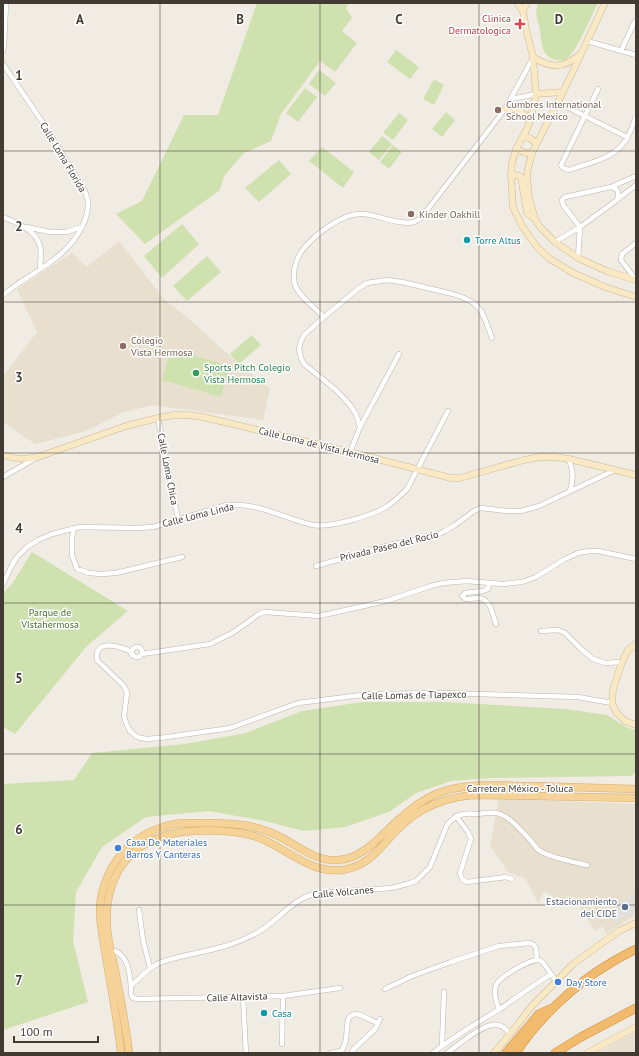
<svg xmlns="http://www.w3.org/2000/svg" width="639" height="1056" font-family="'PT Sans',sans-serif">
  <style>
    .education { fill: #e8dfce }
    .green { fill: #cfe1af }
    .parking { fill: #e1dedc }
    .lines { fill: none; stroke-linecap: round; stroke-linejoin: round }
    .street-casing { stroke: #bdb5aa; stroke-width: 5.5 }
    .secondary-casing { stroke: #ccba96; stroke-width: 7 }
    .primary-casing { stroke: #d8ad69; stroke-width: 8 }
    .highway-casing { stroke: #cf8d3f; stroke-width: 9 }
    .street { stroke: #fff; stroke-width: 4.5 }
    .secondary { stroke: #f9e8c4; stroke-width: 6 }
    .primary { stroke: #f5d297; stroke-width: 7 }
    .highway { stroke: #f1ba6d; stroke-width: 8 }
    .grid { fill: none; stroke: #413b34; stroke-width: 1; stroke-opacity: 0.55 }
    .health-dot { fill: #e0444e; stroke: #fff; stroke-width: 1.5 }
    .education-dot { fill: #8d6e63; stroke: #fff; stroke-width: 1.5 }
    .culture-dot { fill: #0f9aa8; stroke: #fff; stroke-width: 1.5 }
    .leisure-dot { fill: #2e9e5b; stroke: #fff; stroke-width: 1.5 }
    .shop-dot { fill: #3f7fe0; stroke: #fff; stroke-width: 1.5 }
    .service-dot { fill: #5c6f8a; stroke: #fff; stroke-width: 1.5 }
    .labels { text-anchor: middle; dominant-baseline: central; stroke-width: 3; stroke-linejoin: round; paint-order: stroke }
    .health-label { font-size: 10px; fill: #be3a42; stroke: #fff; text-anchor: end }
    .education-label { font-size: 10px; fill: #785e54; stroke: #fff; text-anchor: start }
    .street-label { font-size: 10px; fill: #413b34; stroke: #fff }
    .culture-label { font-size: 10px; fill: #0d838f; stroke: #fff; text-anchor: start }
    .leisure-label { font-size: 10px; fill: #27864d; stroke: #fff; text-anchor: start }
    .park-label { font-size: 10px; fill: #4b6d2d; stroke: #fff }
    .shop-label { font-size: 10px; fill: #366cbe; stroke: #fff; text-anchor: start }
    .service-label { font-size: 10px; fill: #4e5e75; stroke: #fff; text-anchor: end }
    .grid-label { font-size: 13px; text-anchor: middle; font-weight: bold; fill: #413b34; stroke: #fff; stroke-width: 3; stroke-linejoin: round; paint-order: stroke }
  </style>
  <rect width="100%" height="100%" fill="#f0ebe3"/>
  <!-- education -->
  <path class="education" d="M119,241l44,57 32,26 38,35 37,29 -7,32 -111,-15 -30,8 -36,18 -51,13 -32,-22v-46l34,-44 -20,-43 55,-36 15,14z
    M499,799l137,5v111l-21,13 -9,6 -3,-8 -8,5 -21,-33 -19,1 -7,-6 -4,-1 -6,11 -13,-25 -17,-6 -18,-26z
    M636,1032v21h-38l15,-9z"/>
  <!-- green -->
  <path class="green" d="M257,3h92l-3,5 6,10 -10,13 15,12 -22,29 -15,-11 -39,53 -10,27 -27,12 -20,23 -4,14 -75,54 -29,-30 26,-13 42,-86h34z
    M538,3h60c-7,13 -21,49 -32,56 -3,1 -6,1 -9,1 -16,-3 -15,-17 -17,-30 -2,-10 -6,-17 -2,-27z
    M396,50l23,17 -9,12 -23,-17z
    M319,70l17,13 -11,13 -16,-12z
    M434,79l10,6 -10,20 -11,-6z
    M305,88l12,9 -19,25 -12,-9z
    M446,112l9,8 -13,17 -10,-8z
    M399,113l9,7 -15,20 -10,-7z
    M382,136l10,8 -13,16 -10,-8z
    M393,145l9,7 -13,17 -9,-7z
    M322,147l32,25 -11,16 -34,-27z
    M279,160l12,14 -32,28 -14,-14z
    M182,224l17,20 -37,34 -18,-22z
    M207,256l14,16 -34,29 -14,-15z
    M252,335l9,10 -22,19 -9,-10z
    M171,349l59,17 -9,31 -59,-17z
    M32,552l96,59 -42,36 -71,87 -12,-7v-134l9,-9z
    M363,702h82l120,7 42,6 21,13 8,2v42l-5,4 -141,2 -39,3 -35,12 -27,19 -44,15 -41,4 -39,-10 -56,-10 -63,6 -44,30 -26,45 -3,49 15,61 -85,28v-246l71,-4 18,-27 93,-9 61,-11 56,-22z"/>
  <!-- parking -->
  <path class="parking" d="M636,894v18l-21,10 -5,-11 4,-2 -1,-4z"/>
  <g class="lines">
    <!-- street casing -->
    <g class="street-casing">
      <path id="street" d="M587,41l49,14
        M3,51l1,-4 2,-44
        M621,51l13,-28 2,-2
        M3,64l40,59 42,68c1,4 3,8 3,12 0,8 -2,16 -6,24 -17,34 -52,45 -79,68
        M598,89l-35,72 -2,4 1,2 3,2 4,1c16,-6 42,-11 53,-25 7,-7 10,-19 14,-28
        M511,99l25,-5
        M557,102l70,35
        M611,187l25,-11
        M618,199l18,-14
        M3,217c14,6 33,13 37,29 2,7 0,16 0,23
        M26,227l24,5h16l16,-5
        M555,242l25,-15 37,-27c3,-6 1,-12 -6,-13l-46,10 -3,3 1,5 17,22 -2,31
        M636,280l-15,-20 1,-6 14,-11
        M324,317c-9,-9 -25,-21 -29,-32 -3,-10 0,-24 6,-33 12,-16 40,-39 61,-38 14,0 38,12 51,8 3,0 6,-3 8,-4l84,-109 28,-51
        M158,418l20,101
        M360,427l39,-73
        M350,452l10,-25 -4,-13 -6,-9 -14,-15 -32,-26 -3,-6 -2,-9 2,-8 3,-6 20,-18 35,-29 8,-5 20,-3 15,2 51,12 11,4 10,5 7,8 4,8 7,19
        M569,459c4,14 5,17 1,32
        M3,477l33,-19
        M74,528l-2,10v17l5,14 12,4 12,1 15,-1 66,-16
        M316,566l78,-22 43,-9 8,-4 10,-6 19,-14 7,-3 26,3h14l18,-5 76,-36
        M489,583l-1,6 -5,2 -18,2 -3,3 4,3c5,0 9,-1 13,-1 12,1 14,18 17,26
        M3,584l9,-19 5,-8 10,-10 11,-7 14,-6 28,-7 57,1 16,-1 74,-22c4,0 9,0 13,0 24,1 49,15 73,20 17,3 58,-9 73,-18 8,-5 15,-12 21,-18l41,-78
        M541,631l17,-1 7,3 16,16 12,10 12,4 17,-1
        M132 652a5 5 0 1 1 10 0a5 5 0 1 1-10 0Z
        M142,654l68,-10 24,-12 25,-18 6,-2 54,4 67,-15 45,-15 12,-3 24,-2 36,3 19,-2 14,-5 29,-18 13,-6 11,-2h9l38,8
        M132,655c-1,-2 -2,-4 -4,-5 -3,-1 -7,-2 -9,-3 -12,-3 -24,-3 -22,13l27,26 3,7 -3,23 2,7 4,8 7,6 9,2 14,-1 64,-9 9,-2 65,-24 72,-9 73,-1 135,4 34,6
        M456,816l12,16 3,7 -11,34 2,6 5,3 39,-5 6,2
        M139,910l4,30 7,28
        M111,950c3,1 7,2 9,4 10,8 11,28 11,40l2,4 4,1 146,-3 57,-8
        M131,986c8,-8 16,-16 26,-22 11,-5 23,-7 35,-10 24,-5 46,-10 68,-23 21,-13 33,-33 58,-38l74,-5 15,-4 9,-3 14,-14 17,-42c7,-10 17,-13 29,-11 8,0 16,-3 24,0 13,5 23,19 32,28 2,3 5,7 8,9 12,7 34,11 47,14
        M385,989l27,-13 39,-14 48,-16 31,-3 4,2 2,3 1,12
        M243,997l3,56
        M499,1009c-3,-7 -6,-16 -3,-24 4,-8 37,-29 45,-24 4,3 12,16 15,20
        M282,1044l1,-48
        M442,1045l2,-53
        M330,1053l7,-1 5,-2c2,-4 4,-8 4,-12 2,-9 -2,-28 14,-23 6,2 12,6 18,8
        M352,1053l1,-3 22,-21 5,-10
        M433,1053c21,-17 44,-30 67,-44 17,-12 34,-24 51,-35
        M447,1053c11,-8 39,-32 51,-28 6,1 9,5 12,9"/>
    </g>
    <!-- secondary casing -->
    <g class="secondary-casing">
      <path id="secondary" d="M517,3l6,8
        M527,3l-4,8 3,18 7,28 3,37 -6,27 -3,8 -11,20 -4,14 -1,11 2,33 8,17 8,12 9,12 12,11 23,14 32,14 31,10
        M605,3l-42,89 -31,61 -4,15 -1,9 2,21 6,21 5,8 15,15 23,16 31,14 27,8
        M533,57c17,11 30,12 46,-2
        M536,94l27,-2
        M505,109c13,-1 17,2 25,12
        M523,136l7,2 6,5
        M516,149l10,4h6
        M511,174l8,2 2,1 6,36 8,6
        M3,455c13,4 21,5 35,2l88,-31 32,-8 16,-3h14l15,2 147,35 101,26h9l64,-18 16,-3h15l14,2 67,16
        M636,644l-8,6 -6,12 -9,28 -1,13 4,9 9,9 11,4
        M494,1053l16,-19 22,-28 41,-42 46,-33 17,-8
        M587,1053l49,-26"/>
    </g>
    <!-- primary casing -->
    <g class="primary-casing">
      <path id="primary" d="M121,1053c-3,-30 -9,-60 -14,-91 -3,-17 -7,-35 -7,-53 0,-13 5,-28 11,-40 11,-20 30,-36 52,-42 14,-5 30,-4 45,-4 14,0 29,1 42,3 7,2 15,4 22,7 22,9 41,29 66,27 25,-1 42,-24 59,-39 12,-11 26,-22 41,-28 30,-11 64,-7 95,-7 34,1 69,2 103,3
        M129,1053c-3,-28 -9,-56 -14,-83 -3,-14 -7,-28 -8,-42 -3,-41 13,-77 54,-91 23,-9 69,-8 93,-1 30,9 54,38 88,34 28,-4 37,-22 55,-40 22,-23 50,-34 81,-35l158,3"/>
    </g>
    <!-- highway casing -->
    <g class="highway-casing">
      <path id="highway" d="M506,1053l33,-39 11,-5
        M516,1053c21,-33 60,-70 93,-89 9,-6 18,-10 27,-15
        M555,1053l26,-16 55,-29"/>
    </g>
    <!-- street -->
    <use href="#street" class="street"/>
    <!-- secondary -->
    <use href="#secondary" class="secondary"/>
    <!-- primary -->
    <use href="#primary" class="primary"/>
    <!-- highway -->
    <use href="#highway" class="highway"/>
  </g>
  <!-- grid -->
  <path class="grid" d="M160,3v1050M320,3v1050M479,3v1050M3,151h633M3,302h633M3,453h633M3,603h633M3,754h633M3,905h633"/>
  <!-- markers -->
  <path class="health-dot" d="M518 18h4v4h4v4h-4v4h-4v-4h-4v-4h4z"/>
  <g class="education-dot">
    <circle cx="498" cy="110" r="4"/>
    <circle cx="411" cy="214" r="4"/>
    <circle cx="123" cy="346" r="4"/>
  </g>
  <g class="culture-dot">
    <circle cx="467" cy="240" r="4"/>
    <circle cx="264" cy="1013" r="4"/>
  </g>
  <circle class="leisure-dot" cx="196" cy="373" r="4"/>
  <g class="shop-dot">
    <circle cx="118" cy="848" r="4"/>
    <circle cx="558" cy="982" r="4"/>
  </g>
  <circle class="service-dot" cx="625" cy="907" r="4"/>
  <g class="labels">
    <!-- health labels -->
    <g class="health-label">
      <text x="511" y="18">Clinica<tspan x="511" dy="12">Dermatologica</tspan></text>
    </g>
    <!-- education labels -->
    <g class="education-label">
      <text x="506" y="104">Cumbres International<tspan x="506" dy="12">School Mexico</tspan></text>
      <text x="419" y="214">Kinder Oakhill</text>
      <text x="131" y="340">Colegio<tspan x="131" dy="12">Vista Hermosa</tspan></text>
    </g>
    <!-- street labels -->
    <g class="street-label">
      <text transform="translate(63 157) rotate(59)">Calle Loma Florida</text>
      <text transform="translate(319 445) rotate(14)">Calle Loma de Vista Hermosa</text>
      <text transform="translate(168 469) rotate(79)">Calle Loma Chica</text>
      <text transform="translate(198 515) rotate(-14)">Calle Loma Linda</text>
      <text transform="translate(389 546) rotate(-14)">Privada Paseo del Rocío</text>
      <text transform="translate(414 695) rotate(-1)">Calle Lomas de Tlapexco</text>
      <text x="520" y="788">Carretera México - Toluca</text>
      <text transform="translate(343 892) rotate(-5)">Calle Volcanes</text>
      <text transform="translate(237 997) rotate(-2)">Calle Altavista</text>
    </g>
    <!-- culture labels -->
    <g class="culture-label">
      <text x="475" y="240">Torre Altus</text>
      <text x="272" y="1013">Casa</text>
    </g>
    <!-- leisure labels -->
    <g class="leisure-label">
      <text x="204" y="367">Sports Pitch Colegio<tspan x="204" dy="12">Vista Hermosa</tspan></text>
    </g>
    <!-- park labels -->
    <g class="park-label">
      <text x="50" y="612">Parque de<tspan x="50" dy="12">VIstahermosa</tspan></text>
    </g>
    <!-- shop labels -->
    <g class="shop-label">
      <text x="126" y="842">Casa De Materiales<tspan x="126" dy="12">Barros Y Canteras</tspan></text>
      <text x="566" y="982">Day Store</text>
    </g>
    <!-- service labels -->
    <g class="service-label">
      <text x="617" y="901">Estacionamiento<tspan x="617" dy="12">del CIDE</tspan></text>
    </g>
  </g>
  <g class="grid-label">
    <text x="80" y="24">A</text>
    <text x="240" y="24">B</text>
    <text x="399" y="24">C</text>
    <text x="559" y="24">D</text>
    <text x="19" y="80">1</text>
    <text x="19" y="231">2</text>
    <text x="19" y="382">3</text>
    <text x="19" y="533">4</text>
    <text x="19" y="683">5</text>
    <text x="19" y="834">6</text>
    <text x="19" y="985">7</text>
  </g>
  <!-- border -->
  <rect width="639" height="1056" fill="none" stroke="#413b34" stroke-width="8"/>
  <!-- scale -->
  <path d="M14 1036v6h84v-6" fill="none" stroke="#413b34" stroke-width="2"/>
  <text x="20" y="1036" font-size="12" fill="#413b34" stroke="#ffffff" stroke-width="3" paint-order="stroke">100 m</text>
</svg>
